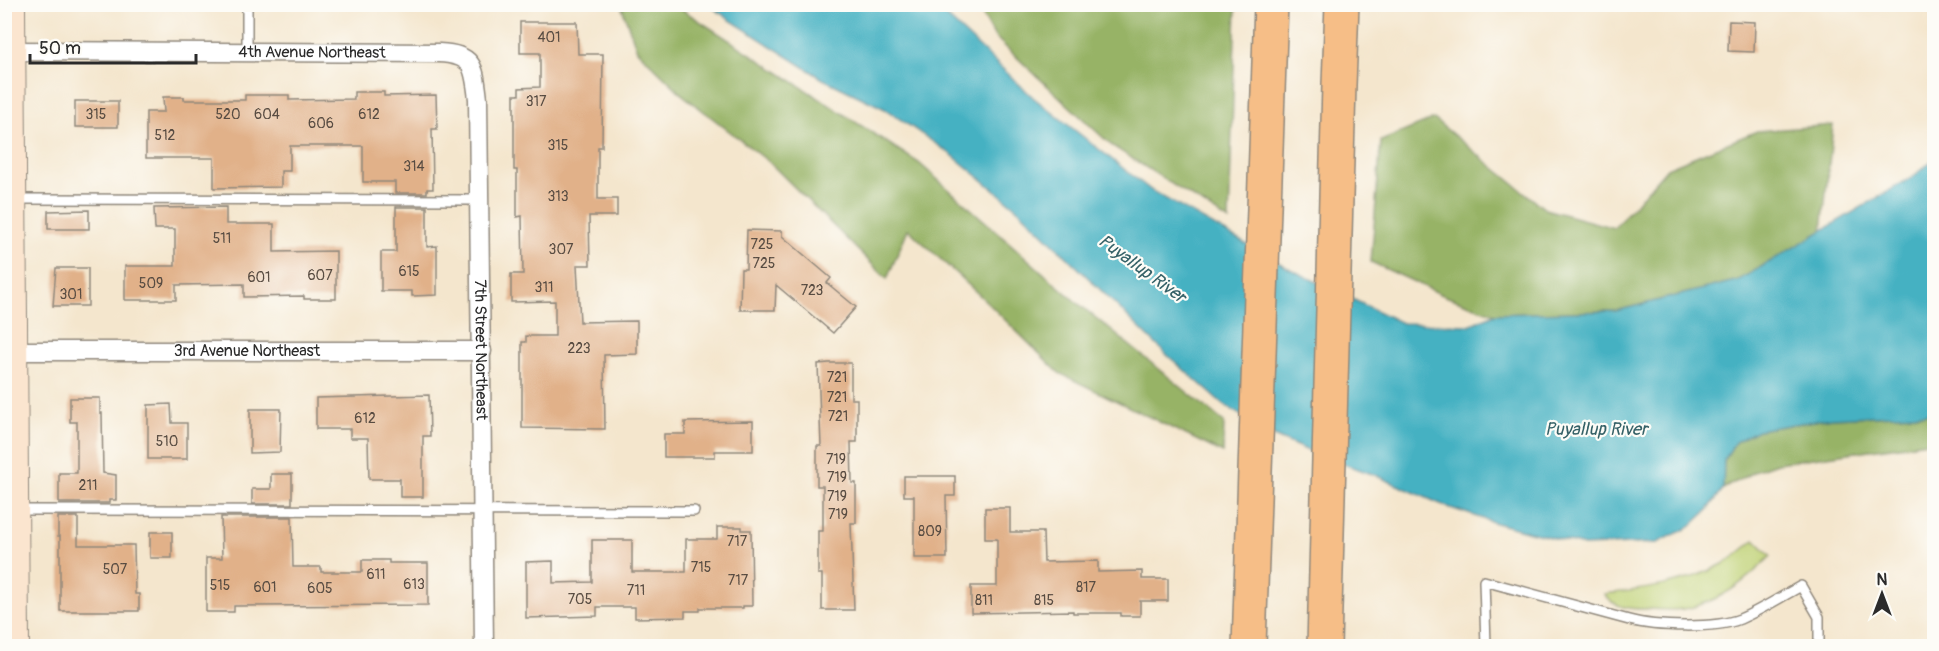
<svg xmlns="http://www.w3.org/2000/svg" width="1939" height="651" font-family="Pangolin,sans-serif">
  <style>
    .green { fill: #bfd174; stroke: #757e50; stroke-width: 1.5 }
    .forest { fill: #97b366; stroke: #616f48; stroke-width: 1.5 }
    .water { fill: #45b1c2; stroke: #386e76; stroke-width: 1.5 }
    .building { fill: #e1b189 }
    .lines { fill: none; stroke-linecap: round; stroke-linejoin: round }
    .lane-casing { stroke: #90887c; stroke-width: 12 }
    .street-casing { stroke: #90887c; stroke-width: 21 }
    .secondary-casing { stroke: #90887c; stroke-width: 28 }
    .highway-casing { stroke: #90887c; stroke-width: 36 }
    .lane { stroke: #fff; stroke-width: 9 }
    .street { stroke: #fff; stroke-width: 18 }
    .secondary { stroke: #fbe5cf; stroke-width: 26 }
    .highway { stroke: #f6be87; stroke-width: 33 }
    .labels { text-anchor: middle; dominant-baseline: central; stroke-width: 4.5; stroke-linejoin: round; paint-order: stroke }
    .number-label { font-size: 14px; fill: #584c42 }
    .street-label { font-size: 16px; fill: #2b2b2b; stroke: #fdfcf7 }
    .water-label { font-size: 18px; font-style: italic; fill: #356167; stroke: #fdfcf7 }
  </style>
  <rect width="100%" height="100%" fill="#fdfcf7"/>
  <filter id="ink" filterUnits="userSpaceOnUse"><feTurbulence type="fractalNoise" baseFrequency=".0167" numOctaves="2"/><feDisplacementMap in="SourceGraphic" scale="12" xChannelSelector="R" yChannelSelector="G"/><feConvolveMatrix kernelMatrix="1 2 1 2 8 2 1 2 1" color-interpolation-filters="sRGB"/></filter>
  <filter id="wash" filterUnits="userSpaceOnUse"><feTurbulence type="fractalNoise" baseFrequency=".008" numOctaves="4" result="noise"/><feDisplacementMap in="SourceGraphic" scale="24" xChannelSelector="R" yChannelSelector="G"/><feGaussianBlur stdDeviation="1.35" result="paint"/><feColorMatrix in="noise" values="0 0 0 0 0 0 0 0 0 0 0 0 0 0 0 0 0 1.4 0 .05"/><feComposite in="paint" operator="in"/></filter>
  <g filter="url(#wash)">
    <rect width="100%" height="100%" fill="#f4e6cd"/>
    <!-- green -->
    <path class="green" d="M1755,540l16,16c-25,25 -52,47 -87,53 -12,2 -26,0 -38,0 -16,0 -32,-1 -42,-15 39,-4 82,-10 117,-29 13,-6 23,-16 34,-25z"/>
    <!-- forest -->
    <path class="forest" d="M621,5h54l244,158 156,138 149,121 -1,31 -164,-80 -71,-70 -80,-74 -21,50 -118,-117 -85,-66 -47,-46z
      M977,5h259l-7,216 -118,-76 -116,-108z
      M1434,119l111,90 69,19 53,-60 90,-37 76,-6 -11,106 -83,49 -123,31 -121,3 -50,-18 -74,-34 10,-121z
      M1934,413v28l-157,22 -20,7 -34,19 1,-29 11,-18 23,-12 74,-12z"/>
    <!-- water -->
    <path class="water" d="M709,5h225l100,93 118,93 140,79 110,53 67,2 26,-11 121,-3 123,-31 175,-104 20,-17v254l-102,5 -74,12 -23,12 -11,18 -1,29 -15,21 -18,17 -33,16 -73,3 -92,-24 -47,-16 -70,-31 -57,-20 -42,-18 -52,-32 -58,-51 -146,-143 -68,-56 -67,-46 -62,-30 -93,-59z"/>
    <g id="blocks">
      <!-- building -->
      <path class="building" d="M1729,21l26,1 -1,30 -26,-1z
        M520,22h57l1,32h25l-1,93h-4v52h19v17h-28l1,49h-13l3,57 57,-1v33l-33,1 1,74 -83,-1v-86h4v-6h29v-35l-44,1v-28h12l-1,-58 -5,1v-47h-3v-75h5v-7l21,-1v-34h-20z
        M354,92h30v4l52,-1 1,34h-5l1,60h-6v4h-32v-11h-32v-36h-73v25h-9v16l-67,1v-30h-68v-46h18l-1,-15h21v3h61v-5h44v5l65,-1z
        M75,101h43v26h-43z
        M226,207v17h48v28l62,-1v48h-32v-3l-60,1v-13l-68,1v15h-51v-34h50v-37h-20l-1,-21z
        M396,207h31v40l10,-1v49l-25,1v-5h-31v-39h15z
        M89,210v19h-41v-18z
        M747,230l35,1v5l49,42 -4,5 29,24 -23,26 -57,-48 -1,25h-35l1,-41h5z
        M56,268h32v38h-35z
        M829,363h22v36h6v43h-6l1,41h4v40h-5l3,87h-32v-36h-4v-43h5v-45h-6v-40h4l-3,-82z
        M429,395l1,41h-7v61h-23v-18h-31l-1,-41h-18v-9h-34v-31z
        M70,398h30v15h2l1,60 13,2v25h-7v3h-50v-30h18v-51h-7z
        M171,404l1,19h15v36h-39v-54z
        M250,409h31l-1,43 -30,1z
        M753,421v30h-38v6h-51v-23h21v-12z
        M271,474h21v30h-40v-15h19z
        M904,476h51v20h-9l1,62h-33v-62h-10z
        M985,508h25v24h33l1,30 54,-1v11l44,-1v8h26v22h-28v15h-19v-3h-48v-2l-102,2v-27h26v-47h-12z
        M58,517h20v28h56l1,49h4v17h-79v-75h-2z
        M221,517h71l1,50h28v5h41v-12h27v3h39v42l-194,1v6h-28v-54h16z
        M717,527h25v3h9l1,76h-9v2h-43v3h-15v6l-50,1v-11h-38v9l-71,2v-56l27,-1v22l39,-1v-42h40v32h54v-33h31z
        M150,532h22v26h-22z"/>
    </g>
  </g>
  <g filter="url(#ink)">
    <use href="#blocks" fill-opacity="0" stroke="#90887c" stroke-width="1.5"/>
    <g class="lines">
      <!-- lane casing -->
      <g class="lane-casing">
        <path id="lane" d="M247,4v48
          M16,199l464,1
          M18,510l676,1
          M1486,646l-2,-65 145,39c26,7 86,9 111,-1 21,-9 41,-22 61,-33l18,31v29"/>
      </g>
      <!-- street casing -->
      <g class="street-casing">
        <g id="street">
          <path id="s1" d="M12,51l427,2c35,2 35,13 39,46l6,547"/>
          <path id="s2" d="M15,351h467"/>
        </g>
      </g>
      <!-- secondary casing -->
      <g class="secondary-casing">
        <path id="secondary" d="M12,4l4,642"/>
      </g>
      <!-- highway casing -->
      <g class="highway-casing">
        <path id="highway" d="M1249,646l22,-642
          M1324,646l15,-561 3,-81"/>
      </g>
      <!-- lane -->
      <use href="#lane" class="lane"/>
      <!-- street -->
      <use href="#street" class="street"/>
      <!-- secondary -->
      <use href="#secondary" class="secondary"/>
      <!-- highway -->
      <use href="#highway" class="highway"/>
    </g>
  </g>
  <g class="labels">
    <!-- number labels -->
    <g class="number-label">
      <text x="549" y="37">401</text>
      <text x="536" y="101">317</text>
      <text x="96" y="114">315</text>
      <text x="228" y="114">520</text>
      <text x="267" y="114">604</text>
      <text x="369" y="114">612</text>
      <text x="321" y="123">606</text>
      <text x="165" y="135">512</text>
      <text x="558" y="145">315</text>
      <text x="414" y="166">314</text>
      <text x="558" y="196">313</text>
      <text x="222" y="238">511</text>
      <text x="762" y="244">725</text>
      <text x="561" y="249">307</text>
      <text x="764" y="263">725</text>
      <text x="409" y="271">615</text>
      <text x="320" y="275">607</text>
      <text x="259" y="277">601</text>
      <text x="151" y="283">509</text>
      <text x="544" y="287">311</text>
      <text x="812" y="290">723</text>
      <text x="71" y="294">301</text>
      <text x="579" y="348">223</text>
      <text x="837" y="377">721</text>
      <text x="837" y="397">721</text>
      <text x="838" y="416">721</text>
      <text x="365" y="418">612</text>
      <text x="167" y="441">510</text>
      <text x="836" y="459">719</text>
      <text x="837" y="477">719</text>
      <text x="88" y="485">211</text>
      <text x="837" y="496">719</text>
      <text x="838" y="514">719</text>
      <text x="930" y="531">809</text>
      <text x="737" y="541">717</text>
      <text x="701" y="567">715</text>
      <text x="115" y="569">507</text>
      <text x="376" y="574">611</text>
      <text x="738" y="580">717</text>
      <text x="414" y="584">613</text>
      <text x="220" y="585">515</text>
      <text x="265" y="587">601</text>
      <text x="1086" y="587">817</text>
      <text x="320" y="588">605</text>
      <text x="636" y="590">711</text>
      <text x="580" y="599">705</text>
      <text x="984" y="600">811</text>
      <text x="1044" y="600">815</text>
    </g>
    <!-- street labels -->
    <g class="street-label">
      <text stroke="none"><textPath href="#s1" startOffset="300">4th Avenue Northeast</textPath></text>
      <text stroke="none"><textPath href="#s2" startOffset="232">3rd Avenue Northeast</textPath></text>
      <text stroke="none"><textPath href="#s1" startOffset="748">7th Street Northeast</textPath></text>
    </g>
    <!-- water labels -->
    <g class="water-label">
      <text transform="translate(1142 269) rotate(36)">Puyallup River</text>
      <text x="1596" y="429">Puyallup River</text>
    </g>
  </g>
  <!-- margin -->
  <rect width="1939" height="651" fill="none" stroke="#fdfcf7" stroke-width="24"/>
  <!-- north arrow -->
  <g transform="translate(1882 594)" stroke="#fdfcf7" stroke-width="4.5" paint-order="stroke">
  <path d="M0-4.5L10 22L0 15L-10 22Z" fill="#2b2b2b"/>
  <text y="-9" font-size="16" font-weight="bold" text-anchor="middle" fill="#2b2b2b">N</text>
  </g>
  <!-- scale -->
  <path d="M30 54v9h166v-9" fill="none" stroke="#2b2b2b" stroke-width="3"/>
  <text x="39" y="54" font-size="18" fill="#2b2b2b" stroke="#fdfcf7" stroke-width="4.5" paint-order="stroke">50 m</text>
</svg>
